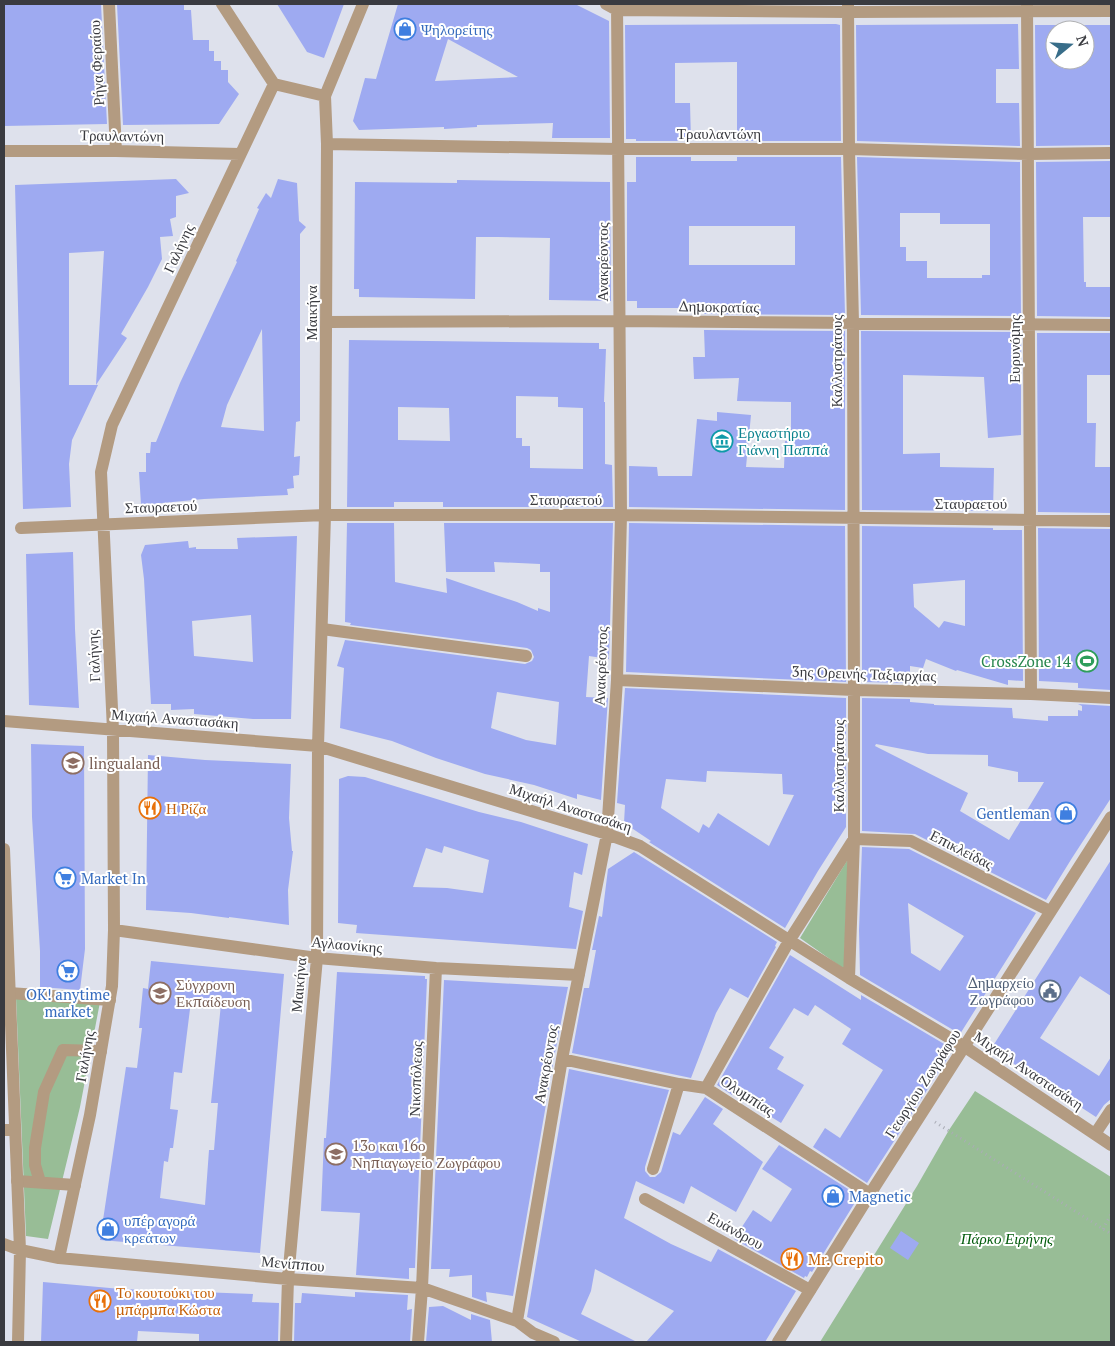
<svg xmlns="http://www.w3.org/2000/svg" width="1115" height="1346" font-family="'PT Serif',serif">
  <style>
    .green { fill: #98bd96 }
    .building { fill: #9eaaf1; fill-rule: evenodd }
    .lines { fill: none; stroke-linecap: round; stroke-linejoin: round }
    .path { stroke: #aaacb6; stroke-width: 3; stroke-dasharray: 1 4; stroke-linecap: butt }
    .service { stroke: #b39b81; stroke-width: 12 }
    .pedestrian { stroke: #b39b81; stroke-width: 12 }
    .minor { stroke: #b39b81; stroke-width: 12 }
    .tertiary { stroke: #b39b81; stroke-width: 12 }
    .labels { text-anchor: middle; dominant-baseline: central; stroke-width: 4; stroke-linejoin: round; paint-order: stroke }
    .shop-label { font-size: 15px; fill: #366cbe; stroke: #fff; text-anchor: start }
    .street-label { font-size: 15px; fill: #3a3b40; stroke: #fff }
    .culture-label { font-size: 15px; fill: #0d838f; stroke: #fff; text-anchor: start }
    .leisure-label { font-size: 15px; fill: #27864d; stroke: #fff; text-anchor: end }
    .education-label { font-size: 15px; fill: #785e54; stroke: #fff; text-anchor: start }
    .food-label { font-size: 15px; fill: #c56008; stroke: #fff; text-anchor: start }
    .service-label { font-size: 15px; fill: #4e5e75; stroke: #fff; text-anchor: end }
    .park-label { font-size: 15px; font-style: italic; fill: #015a0a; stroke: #fff }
  </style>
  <rect width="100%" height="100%" fill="#dee1ec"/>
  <!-- green -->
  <path class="green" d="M848,859l-4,110 -44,-31z
    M16,997l84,5 -20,105 -32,132 -22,-3z
    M975,1091l136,86v165h-291l97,-156 32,-56z"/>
  <!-- building -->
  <path class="building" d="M4,4h97l6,120 -103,2z
    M117,4h67v6h7l2,30h16v11h5v10h7v9h7v12l11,12 -20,30 -96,1z
    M277,4h67l-20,54 -17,-6z
    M398,4h177l34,17 1,117h-58l1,-15 -76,2v2l-33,2v-2l-85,3 -6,-9 12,-43 11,1zM448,39l70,38 -83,4z
    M836,24l4,1 1,116h-104v-79l-62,1v40h15l1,38h-55v-2h-10l-1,-114z
    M1018,24l1,45h-23v34h23l1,43 -163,-5 -1,-116z
    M1035,25h76v120l-75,1zM1055,30h30v30h-30z
    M636,157h55v4h46v-4h104l4,158 -141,-1v-3h-17v-3h-50v-7h-10v-119h9zM689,226h106v39h-106z
    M857,157l163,5 1,154 -160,-1zM900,213h40v11h50v51h-8v3h-55v-17h-21v-14h-6z
    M1111,161v56h-28l1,65h2v5h25v30l-74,-1 -1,-154z
    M176,179l13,14 -13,3v21l-6,2 3,17 -13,1 2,22 -14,28 -27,47 6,4 -31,47 8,-134 -35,2v132h29l-26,55 -3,24 2,43 -48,2 -8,-324z
    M278,179l19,4 2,38 7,6 -6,7v187l-4,1 -2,35 6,-1 -1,19 -6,1 1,12 -7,1 1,6 -84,4 -63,6 -2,-33h7v-19h4l1,-11h5l24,-59 57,-121 -1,-1 23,-52 -2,-1 9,-15 5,5zM262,329l2,102 -43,-4 6,-22z
    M457,180l153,2 1,119 -62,-1 1,-62 -52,-1h-22l-1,62 -116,-2v-8h-5l1,-107 102,1z
    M704,330l141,1v179l-216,-3v-41l28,1 1,9h34l5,-57 20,2v-9l34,3 -5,52 38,1 1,-27h6v-39l-54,-1 2,-23 -45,1 -1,-22h12z
    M861,331l160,1v103l-33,3 -4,-61 -81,-2v79l37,-1v14l54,1 -1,43 -131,-1z
    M1037,333h74v42h-24v48h9l-1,44h16v46l-73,-1z
    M349,340l250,3v6h7l-2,53h1v62l7,1 1,42h-170v-5h-49v5h-47zM516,396l42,1v10l25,1v61l-53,-1v-22h-8v-8h-6zM398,407l51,1 1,33 -52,-1z
    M347,523h47l1,59 52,11 -1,-15 71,24 21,9v-3l12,4v-40h-10v-8l-46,-2 1,10h-49l-2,-49h169l-4,136 -20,-3 -3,41 22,1 -7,102 -24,-6v5l-43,-14 -49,-11 -49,-16 -44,-17 -52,-13 4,-60 -7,-2 8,-26 180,24 7,-3 2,-4 -3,-7 -4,-2 -177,-23 1,-2 -6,-1zM497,692l62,10 -3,43 -30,-5 -35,-12z
    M629,523l216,3 1,156 -220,-10z
    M862,526l131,2v2h29l1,151 -15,-1v5l-51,-15 -1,1 -30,-12 -3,9 -13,-2v17l-48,-1zM965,580v46l-21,-5 -5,7 -25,-21 -1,-23z
    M1038,528l73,1v161l-33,-2v-5l-39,-2z
    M297,536l-6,183h-38l-59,-5v-5l-23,1v-6h-20l-7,-125 -3,-24 4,-10 43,-4 1,7 7,-1v2h42l-1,-11zM251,615l2,47 -59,-6 -2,-35z
    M73,552l2,77 4,79 -50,-3 -3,-151z
    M625,688l221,10v129l-28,44 -33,57 -136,-86 2,-1 -27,-18 1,-18 -8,-2zM707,771l75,3 1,20 11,1 -25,51 -51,-33 -9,15 -6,-4 -4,9 -38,-25 5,-29 40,3z
    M862,698l48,1v3l24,2v1l78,3 1,10 35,3v-5h30v-6l4,1v-5l-4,-2 33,2v92l-39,60 -26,42 -131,-66 -53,-3zM876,744l52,10 60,1v11l30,6v10h26l-35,58 -49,-29 8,-18 -93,-47z
    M31,744l53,2 1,203 -5,41 -40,-3v-36l-8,-134z
    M148,755l57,5 86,4 -2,54 3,33h1l-5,39 1,35 -60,-8v1l-38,-5 -45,-3z
    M348,776l17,1 114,35 42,10 67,22 -6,31 -8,-3 -5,35 14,4 -7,38 -220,-16 1,-8 -19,-2 1,-144zM444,846l45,14 -6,33 -36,-5 -34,-1 13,-39 16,5z
    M862,847l47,2 127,64 -76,121 -100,-59 -1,-45zM908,903l56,33 -24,35 -29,-18z
    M634,852l143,90 -2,4 1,1 -28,51 -18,-10 -14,25 -25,65 -119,-25 12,-65h5l7,-38h-4l7,-34 3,1 6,-48z
    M1111,860v136l-31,-20 -40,62 59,38 12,-19v42l-7,6 -8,12 -105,-68z
    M790,955l71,45v-5l90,53 -4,7 2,1 -82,127 -54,-36 12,-19 15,10 43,-68 -41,-26 9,-15 -36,-24 -7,11 -14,-8 -25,40 15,9 -7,12 27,16 -23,38 -48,-30 -1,2 -15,-10z
    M151,961l133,13 -24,279 -160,-13 26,-173 11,1 5,-40h-3l4,-40 5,1zM191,1001l30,3 -10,99h7l-4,47h-5l-4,55 -45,-7 4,-37 4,1 2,-14h3l5,-38 -8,-1 4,-37 8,1z
    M337,972l88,4v3h2l-12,289h-6v11l-53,-4 4,-62 -39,-2 3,-73h2l5,-69z
    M444,980l124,7 -14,71 -41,238 -27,-4 1,10 -15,-5v-22l-23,2 1,-8h-19z
    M569,1069l100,21 -24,77v4l5,6h5l6,-5 12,-40 7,3 25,-38 18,12 -10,15 50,38 -27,50 -45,-26 -7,18 -48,-23 -12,37 47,26 40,18 7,-13 78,42 -31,51h-119l28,-31 -79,-42 -4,22 -10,23 56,28h-55l-55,-25z
    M779,1145l80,51 -47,76 -2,-1 -3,6 -2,-1 -1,2 -70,-39 19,-29 18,12 21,-33 -30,-20z
    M901,1231l18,12 -11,17 -18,-12z
    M43,1282l78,7 132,5 -1,8 27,1 -1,39h-79v-8l-61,-3 -1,11h-96z
    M355,1292l53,3 -1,15 5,-1 -2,33h-116l1,-39h6l1,-10 53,4z
    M443,1306l28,14v-6l19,6 2,22h-66l3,-35z"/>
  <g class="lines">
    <!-- path -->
    <path class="path" d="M935,1122l176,112
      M1103,1229l8,-15"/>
    <!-- service -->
    <path class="service" d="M322,629l204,27"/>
    <!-- pedestrian -->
    <path class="pedestrian" d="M9,993l101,7
      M4,1130h11
      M17,1181l58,4
      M40,1182l-5,-17v-17l9,-56 19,-42 38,1"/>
    <!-- minor -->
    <path class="minor" d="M109,4l7,147
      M222,4l52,80 51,12
      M606,4l11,6 231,2 263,-1
      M848,4l1,145 4,174 1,367v149l-5,139
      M1027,4l4,690
      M327,144l291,5h231l180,5 82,-1
      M4,151h112l124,3
      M327,322l292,-1 492,4
      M21,528l304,-13h296l490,6
      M617,680l237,10 177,4 80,4
      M4,721l314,25 289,88 33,12 209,132 116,69 146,98
      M4,849l16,401 -2,92
      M114,930l203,28 119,10 143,7
      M562,1059l117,25 27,4 164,106
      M706,1088l83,-147 65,-102 57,2 139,70
      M1095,1134l16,-24
      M653,1169l26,-85
      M645,1199l165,91
      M4,1244l16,6 39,8 229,21 134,9 95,33 16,12 21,9
      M59,1258l31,-143 22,-129 2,-56 -1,-200 -12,-258 11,-47 162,-341
      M517,1321l45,-262 45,-225 10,-154 4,-165 -4,-511
      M286,1342l2,-63 29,-321 1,-212 7,-231 2,-371 -2,-48 38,-92
      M418,1342l4,-54 14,-320"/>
    <!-- tertiary -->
    <path class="tertiary" d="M778,1342l92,-148 241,-377"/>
  </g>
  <!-- icons -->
  <defs>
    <g id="shop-ring" transform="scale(1.125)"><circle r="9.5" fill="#fff" stroke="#3f7fe0" stroke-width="1.5"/><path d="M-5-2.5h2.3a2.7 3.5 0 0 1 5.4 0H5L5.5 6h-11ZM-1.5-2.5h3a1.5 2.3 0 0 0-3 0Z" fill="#3f7fe0"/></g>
    <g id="museum-ring" transform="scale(1.125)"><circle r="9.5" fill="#fff" stroke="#0f9aa8" stroke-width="1.5"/><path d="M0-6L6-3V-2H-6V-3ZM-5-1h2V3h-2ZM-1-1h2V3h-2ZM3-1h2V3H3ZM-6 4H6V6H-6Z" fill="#0f9aa8"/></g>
    <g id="stadium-ring" transform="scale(1.125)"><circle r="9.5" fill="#fff" stroke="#2e9e5b" stroke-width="1.5"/><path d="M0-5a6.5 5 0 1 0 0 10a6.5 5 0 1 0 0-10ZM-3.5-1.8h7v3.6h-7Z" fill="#2e9e5b"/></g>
    <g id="school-ring" transform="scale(1.125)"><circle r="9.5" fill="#fff" stroke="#8d6e63" stroke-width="1.5"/><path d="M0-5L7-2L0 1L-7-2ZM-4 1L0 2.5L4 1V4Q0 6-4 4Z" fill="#8d6e63"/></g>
    <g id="restaurant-ring" transform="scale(1.125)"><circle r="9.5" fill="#fff" stroke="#e8710a" stroke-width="1.5"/><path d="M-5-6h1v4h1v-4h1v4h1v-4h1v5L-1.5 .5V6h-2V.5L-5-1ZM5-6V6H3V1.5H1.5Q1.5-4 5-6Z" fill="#e8710a"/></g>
    <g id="supermarket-ring" transform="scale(1.125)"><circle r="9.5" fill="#fff" stroke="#3f7fe0" stroke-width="1.5"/><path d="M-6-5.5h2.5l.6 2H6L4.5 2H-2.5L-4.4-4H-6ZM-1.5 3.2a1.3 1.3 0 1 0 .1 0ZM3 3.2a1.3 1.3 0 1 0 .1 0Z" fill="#3f7fe0"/></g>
    <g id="civic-ring" transform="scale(1.125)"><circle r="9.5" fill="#fff" stroke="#5c6f8a" stroke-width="1.5"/><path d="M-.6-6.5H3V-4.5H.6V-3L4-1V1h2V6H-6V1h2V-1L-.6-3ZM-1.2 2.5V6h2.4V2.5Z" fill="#5c6f8a"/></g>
  </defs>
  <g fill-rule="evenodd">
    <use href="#shop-ring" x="405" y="29"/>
    <use href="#museum-ring" x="722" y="441"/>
    <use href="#stadium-ring" x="1087" y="661"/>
    <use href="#school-ring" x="73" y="763"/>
    <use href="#restaurant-ring" x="150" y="808"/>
    <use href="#shop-ring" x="1066" y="813"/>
    <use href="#supermarket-ring" x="65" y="878"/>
    <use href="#supermarket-ring" x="68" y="971"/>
    <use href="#civic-ring" x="1050" y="991"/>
    <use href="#school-ring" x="160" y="993"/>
    <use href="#school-ring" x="336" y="1154"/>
    <use href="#shop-ring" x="833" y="1196"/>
    <use href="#shop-ring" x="108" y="1229"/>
    <use href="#restaurant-ring" x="792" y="1259"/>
    <use href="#restaurant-ring" x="100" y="1301"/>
  </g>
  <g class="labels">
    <!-- shop labels -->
    <g class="shop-label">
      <text x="421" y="29">Ψηλορείτης</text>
      <text x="1050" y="813" text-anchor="end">Gentleman</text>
      <text x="81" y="878">Market In</text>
      <text x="68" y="994" text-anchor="middle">OK! anytime<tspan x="68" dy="17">market</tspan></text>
      <text x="849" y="1196">Magnetic</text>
      <text x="124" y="1220">υπέρ αγορά<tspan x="124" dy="17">κρεάτων</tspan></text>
    </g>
    <!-- street labels -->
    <g class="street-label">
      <text transform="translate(96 63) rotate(-93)">Ρήγα Φεραίου</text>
      <text x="719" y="133">Τραυλαντώνη</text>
      <text transform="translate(122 135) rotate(1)">Τραυλαντώνη</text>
      <text transform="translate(178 248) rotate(-65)">Γαλήνης</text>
      <text transform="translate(602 262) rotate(-90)">Ανακρέοντος</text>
      <text transform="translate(719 306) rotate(1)">Δημοκρατίας</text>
      <text transform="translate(311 313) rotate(-90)">Μαικήνα</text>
      <text transform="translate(1014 349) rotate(-90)">Ευρυνόμης</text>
      <text transform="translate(836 361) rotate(-90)">Καλλιστράτους</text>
      <text x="566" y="499">Σταυραετού</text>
      <text x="971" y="503">Σταυραετού</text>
      <text transform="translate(161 506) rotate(-2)">Σταυραετού</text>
      <text transform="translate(93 656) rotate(-93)">Γαλήνης</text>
      <text transform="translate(600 666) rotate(-88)">Ανακρέοντος</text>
      <text transform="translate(864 673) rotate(2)">3ης Ορεινής Ταξιαρχίας</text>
      <text transform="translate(175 718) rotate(4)">Μιχαήλ Αναστασάκη</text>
      <text transform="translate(838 766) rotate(-90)">Καλλιστράτους</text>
      <text transform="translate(571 807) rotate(18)">Μιχαήλ Αναστασάκη</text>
      <text transform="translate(962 849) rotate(27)">Επικλείδας</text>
      <text transform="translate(347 944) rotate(5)">Αγλαονίκης</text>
      <text transform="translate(298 985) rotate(-85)">Μαικήνα</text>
      <text transform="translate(84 1056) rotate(-80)">Γαλήνης</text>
      <text transform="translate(545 1064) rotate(-80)">Ανακρέοντος</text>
      <text transform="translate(1029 1070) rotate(34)">Μιχαήλ Αναστασάκη</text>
      <text transform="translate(415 1079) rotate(-88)">Νικοπόλεως</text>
      <text transform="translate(922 1083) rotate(-57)">Γεωργίου Ζωγράφου</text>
      <text transform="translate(748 1095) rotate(33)">Ολυμπίας</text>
      <text transform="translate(736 1230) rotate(29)">Ευάνδρου</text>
      <text transform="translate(293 1263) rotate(5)">Μενίππου</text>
    </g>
    <!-- culture labels -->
    <g class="culture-label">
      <text x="738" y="432">Εργαστήριο<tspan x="738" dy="17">Γιάννη Παππά</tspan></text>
    </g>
    <!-- leisure labels -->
    <g class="leisure-label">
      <text x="1071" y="661">CrossZone 14</text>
    </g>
    <!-- education labels -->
    <g class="education-label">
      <text x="89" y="763">lingualand</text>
      <text x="176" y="984">Σύγχρονη<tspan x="176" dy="17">Εκπαίδευση</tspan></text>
      <text x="352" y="1145">13ο και 16ο<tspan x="352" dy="17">Νηπιαγωγείο Ζωγράφου</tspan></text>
    </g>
    <!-- food labels -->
    <g class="food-label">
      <text x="166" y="808">Η Ρίζα</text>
      <text x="808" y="1259">Mr. Crepito</text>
      <text x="116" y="1292">Το κουτούκι του<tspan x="116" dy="17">μπάρμπα Κώστα</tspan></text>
    </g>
    <!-- service labels -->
    <g class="service-label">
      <text x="1034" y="982">Δημαρχείο<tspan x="1034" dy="17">Ζωγράφου</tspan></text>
    </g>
    <!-- park labels -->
    <g class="park-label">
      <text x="1007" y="1238">Πάρκο Ειρήνης</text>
    </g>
  </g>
  <!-- border -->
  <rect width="1115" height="1346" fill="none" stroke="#3a3b40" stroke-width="10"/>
  <!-- north arrow -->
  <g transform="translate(1070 45) rotate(72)"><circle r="24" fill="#ffffff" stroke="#b0b1b3"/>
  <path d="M0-4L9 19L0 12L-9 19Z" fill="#386d89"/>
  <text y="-8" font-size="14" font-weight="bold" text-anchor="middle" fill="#3a3b40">N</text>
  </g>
</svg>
